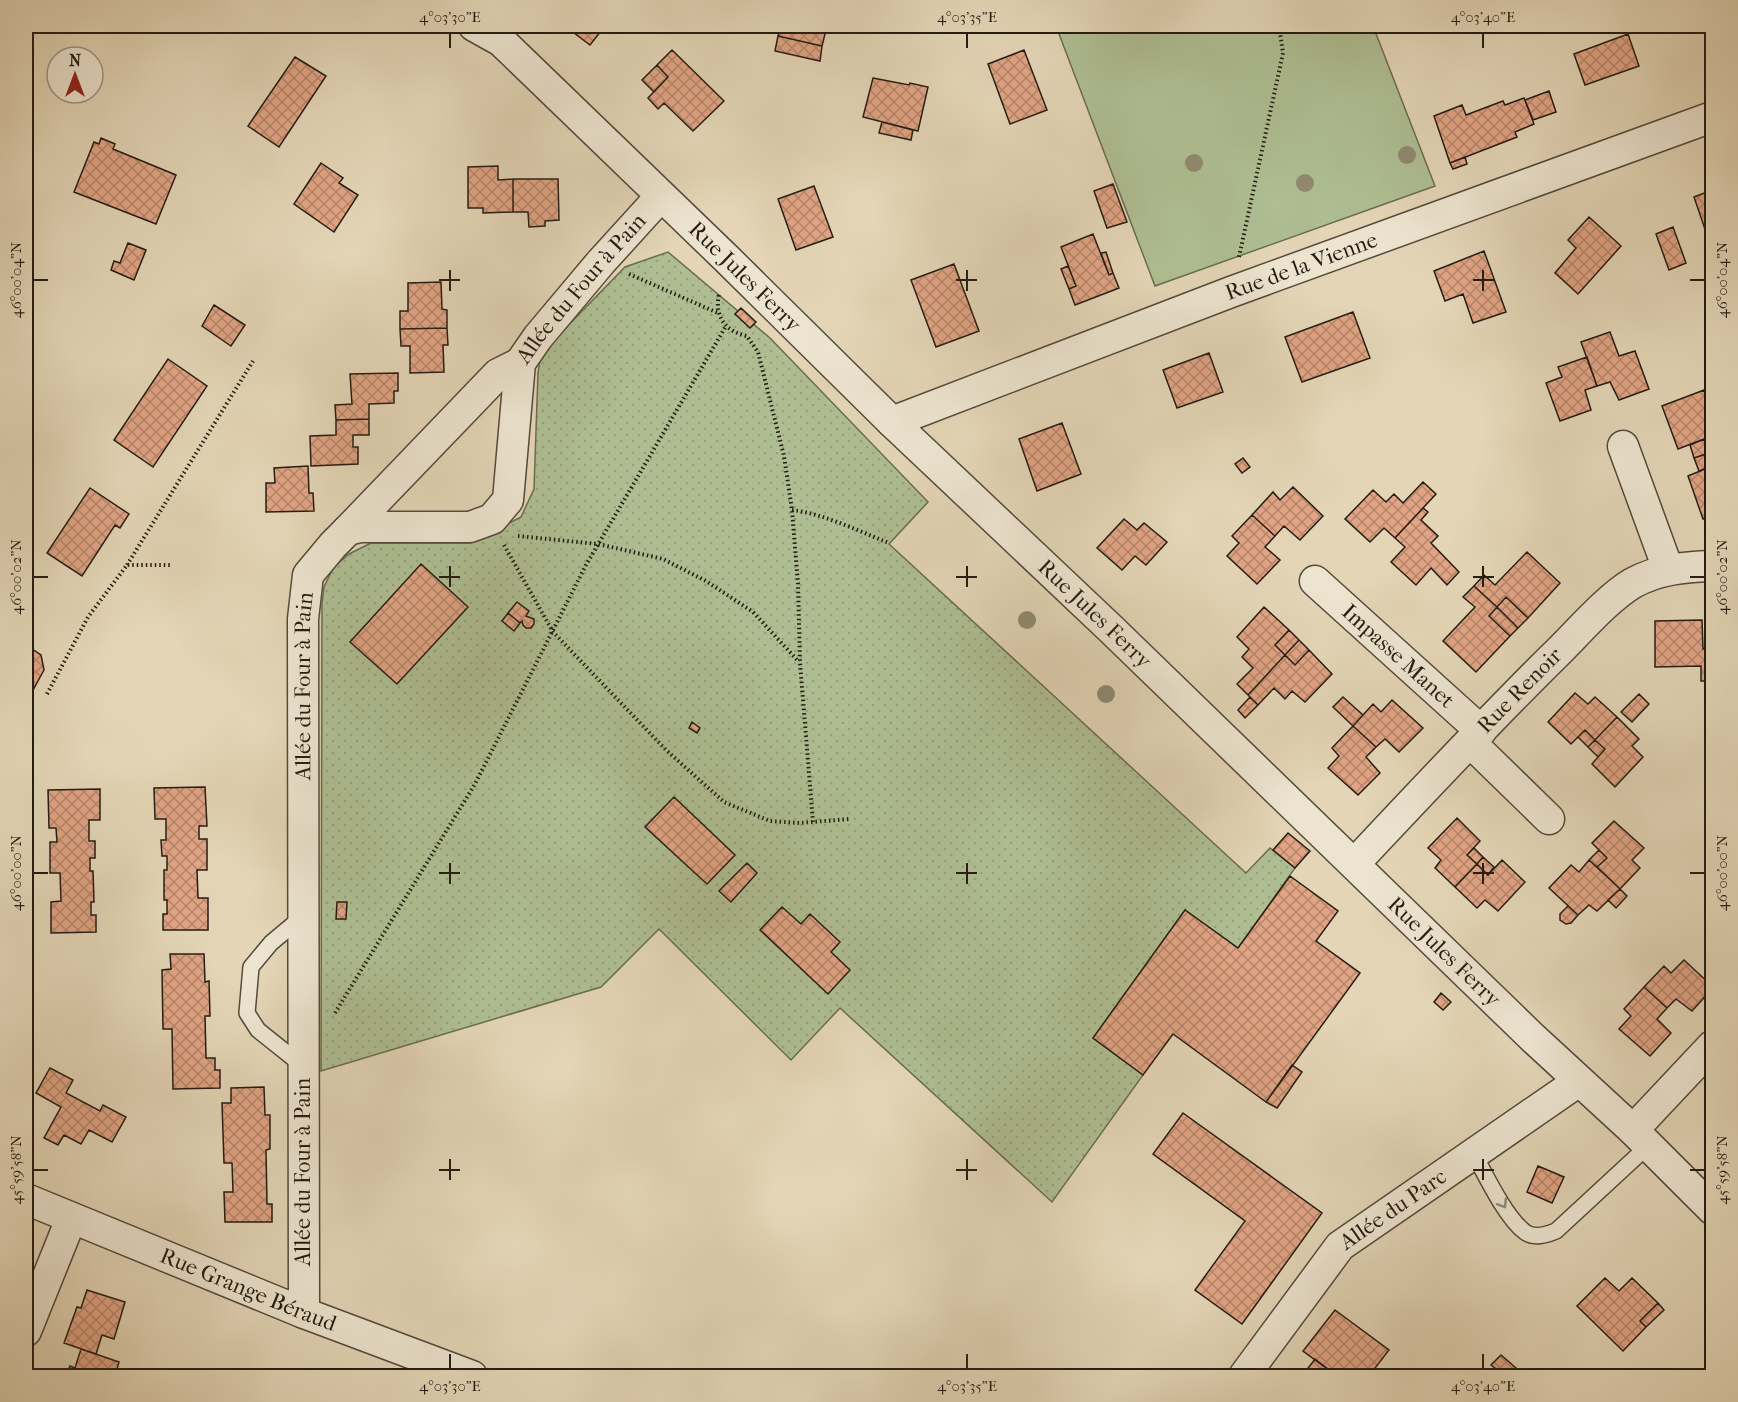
<svg xmlns="http://www.w3.org/2000/svg" width="1738" height="1402" font-family="'IM FELL French Canon',serif">
  <style>
    .green { fill: #aebe92; stroke: #696d52; stroke-width: 1.5 }
    .park { fill: url(#park-dots); stroke: #696d52; stroke-width: 1.5 }
    .building { fill: url(#building-cross-hatch); stroke: #241c13; stroke-width: 1.5 }
    .lines { fill: none; stroke-linecap: round; stroke-linejoin: round }
    .service-casing { stroke: #544a3c; stroke-width: 18 }
    .minor-casing { stroke: #544a3c; stroke-width: 33 }
    .path { stroke: #241c13; stroke-width: 4; stroke-dasharray: 1.5 3; stroke-linecap: butt }
    .service { stroke: #ede4d0; stroke-width: 15 }
    .minor { stroke: #ede4d0; stroke-width: 30 }
    .tree { fill: #908a71 }
    .oneway { stroke: #938a7b }
    .ticks { fill: none; stroke: #241c13; stroke-width: 2 }
    .labels { text-anchor: middle; dominant-baseline: central; stroke-width: 4.5; stroke-linejoin: round; paint-order: stroke }
    .street-label { font-size: 22px; fill: #241c13; stroke: #ede4d0 }
    .neatline { fill: none; stroke: #241c13; stroke-width: 2 }
    .ticks-label { font-size: 15px; text-anchor: middle; fill: #241c13 }
  </style>
  <defs>
    <pattern id="park-dots" width="8" height="8" patternUnits="userSpaceOnUse" patternTransform="scale(1.5)"><rect width="8" height="8" fill="#aebe92"/><path d="M2 2h.1M6 6h.1" fill="none" stroke="#96a37d" stroke-width="1.8" stroke-linecap="round"/></pattern>
    <pattern id="building-cross-hatch" width="8" height="8" patternUnits="userSpaceOnUse" patternTransform="scale(1.5)"><rect width="8" height="8" fill="#e1a484"/><path d="M0 0l8 8M0 8l8-8" fill="none" stroke="#b6856b"/></pattern>
  </defs>
  <rect width="100%" height="100%" fill="#e3d5b6"/>
  <filter id="stains"><feTurbulence type="fractalNoise" baseFrequency=".00333" numOctaves="4"/><feColorMatrix values="0 0 0 0 .2 0 0 0 0 .09 0 0 0 0 .02 0 0 0 .5 -.17"/></filter>
  <radialGradient id="worn" r=".72"><stop offset=".6" stop-color="#630" stop-opacity="0"/><stop offset="1" stop-color="#630" stop-opacity=".3"/></radialGradient>
  <!-- green -->
  <path class="green" d="M1056,26h317l62,160 -280,100z"/>
  <!-- park -->
  <path class="park" d="M668,252l102,86 158,164 -39,42 357,329 24,-25 25,20 -57,80 -53,-38 -92,128 50,37 -91,127 -212,-194 -49,52 -132,-131 -58,58 -280,84 1,-467 2,-17 9,-19 16,-14 22,-11h99l51,-26 13,-28 4,-116 2,-13 10,-16 75,-77z"/>
  <!-- building -->
  <path class="building" d="M565,26h40l-15,19z
    M781,26h46l-5,20 -44,-10z
    M1494,26h14l-12,4z
    M1628,34l11,32 -54,19 -11,-31z
    M778,36l44,10 -2,15 -45,-10z
    M672,50l52,51 -31,30 -29,-28 -6,6 -10,-11 20,-21 -11,-12z
    M1024,50l23,60 -37,14 -22,-60z
    M295,57l31,19 -47,71 -31,-21z
    M657,65l11,12 -14,15 -12,-12z
    M873,78l36,7 1,-2 18,4 -10,44 -55,-14z
    M1549,91l7,21 -23,8 -8,-20z
    M1524,98l10,26 -19,8 2,5 -67,26 -16,-47 28,-11 4,10 37,-14 2,4z
    M882,122l31,8 -2,10 -32,-7z
    M101,138l14,6 -2,5 63,26 -20,49 -82,-32 20,-50 5,2z
    M1465,157l2,7 -14,5 -3,-6z
    M321,163l22,15 -4,5 19,12 -24,37 -40,-28z
    M498,166v14l15,-1v33l-30,1v-5h-15v-41z
    M513,179h45l1,41 -14,1v5l-16,1 -1,-15h-15z
    M1113,184l14,38 -20,6 -13,-37z
    M814,186l19,51 -37,13 -18,-51z
    M1712,190v53l-2,1 -16,-47z
    M1589,217l32,29 -43,48 -23,-21 21,-25 -8,-8z
    M1673,227l13,36 -17,7 -13,-36z
    M1093,234l16,41 4,-2 6,15 -44,17 -6,-16 7,-3 -15,-39z
    M128,243l18,7 -12,30 -23,-10 3,-9 6,2z
    M1484,251l22,61 -33,11 -10,-29 -18,7 -11,-30z
    M1106,252l7,21 -4,2 -8,-22z
    M954,264l25,67 -43,16 -25,-67z
    M1068,266l8,20 -7,3 -8,-20z
    M441,282l1,27 5,1v18l-47,1v-18h8v-28z
    M214,305l31,20 -14,21 -29,-20z
    M741,308l15,14 -6,6 -15,-14z
    M1353,312l17,46 -68,24 -17,-45z
    M447,328l1,17h-5l1,27 -34,1v-27h-9l-1,-17z
    M1610,332l9,24 16,-5 14,38 -30,11 -9,-18 -13,4 -16,-44z
    M1209,353l14,39 -46,16 -14,-38z
    M1587,357l10,29 -12,4 6,20 -31,11 -14,-38 16,-6 -4,-10z
    M168,359l39,27 -54,81 -39,-27z
    M398,373v18h-4v12l-25,1v15l-33,1 -1,-15 17,-1 -2,-30z
    M1704,390l8,24v38l-3,1 -5,-14 -26,10 -16,-43z
    M369,419v16h-16v12h5v17l-47,2 -1,-30 26,-1v-15z
    M1062,423l19,51 -44,17 -18,-52z
    M1704,439l5,14 -15,5 -4,-13z
    M1709,453l3,13 -13,5 -5,-13z
    M1243,458l7,9 -8,6 -7,-9z
    M308,466l1,27h4l1,18 -48,1v-29h9l-1,-15z
    M1712,466v50l-9,3 -15,-43z
    M1423,482l13,12 -41,44 -11,-10 -14,14 -25,-23 28,-29 13,12 8,-8 9,9z
    M1293,487l30,29 -23,24 -16,-14 -9,10 -23,-21 21,-23 7,8z
    M90,488l39,26 -9,14 -5,-3 -33,51 -35,-23z
    M1423,508l5,4 -7,8 17,16 -7,7 28,29 -12,13 -16,-17 -15,17 -25,-23 14,-15 -10,-9z
    M1252,515l23,21 -10,11 15,13 -23,24 -30,-28 12,-13 -7,-7z
    M1124,519l13,11 7,-7 23,19 -21,23 -11,-9 -13,14 -25,-22z
    M1527,552l33,31 -32,35 -22,-21 -9,10 -23,-21 10,-11 11,10z
    M421,564l47,43 -71,77 -47,-42z
    M1474,586l23,21 -8,9 21,20 -34,36 -33,-31 32,-34 -12,-10z
    M1506,597l22,21 -10,10 -21,-21z
    M517,602l12,9 -3,5 8,3v5l-3,4h-5l-3,-3 -1,-4 -2,2 -12,-10z
    M1264,607l25,23 -14,15 10,10 -37,40 -11,-11 16,-16 -11,-11 7,-8 -12,-12z
    M1497,607l21,21 -8,8 -21,-20z
    M508,613l12,10 -6,8 -12,-10z
    M1702,620l1,29h9v32h-11v-15l-46,1v-46z
    M1289,630l10,10 -14,15 -10,-10z
    M1299,640l10,10 -14,15 -10,-10z
    M26,645l15,10 3,15 -18,33z
    M1309,650l23,24 -27,28 -13,-11 -7,8 -11,-11 -16,17 -10,-10 37,-40 10,10z
    M1575,693l13,11 7,-7 22,20 -22,23 -10,-10 -14,14 -23,-22z
    M1639,694l10,10 -17,18 -11,-10z
    M1250,697l8,8 -13,13 -7,-8z
    M1343,697l20,18 -10,11 -20,-19z
    M1392,700l31,28 -24,24 -14,-13 -9,8 -23,-21 20,-22 8,8z
    M1617,717l22,22 -7,7 11,11 -28,30 -23,-23 13,-15 -10,-9z
    M692,722l8,6 -3,5 -8,-5z
    M1353,726l23,21 -10,10 14,16 -22,22 -30,-27 11,-12 -7,-8z
    M1585,730l10,10 -7,7 -10,-10z
    M1595,740l10,9 -7,8 -10,-10z
    M205,787l2,39h-8v13h8v31h-10l1,28h10v32h-45v-16h4v-14h-3v-30h3v-14h-5l-1,-16h5v-21h-11l-1,-31z
    M100,789v31h-11v21h6v17h-5v13h3l1,31h-3v13h5v17l-45,1v-31l10,-1 -1,-28h-10v-31h7l-1,-14h-7l-1,-38z
    M674,797l61,58 -28,29 -62,-57z
    M1457,818l23,23 -13,14 10,9 -22,23 -20,-19 6,-8 -13,-12z
    M1614,821l30,27 -12,12 8,8 -20,21 -23,-22 10,-9 -15,-15z
    M1288,833l22,18 -15,17 -22,-18z
    M1474,848l9,9 -6,7 -10,-9z
    M1599,850l8,8 -10,9 -8,-7z
    M1483,857l11,10 -6,8 -11,-11z
    M1502,860l23,22 -27,29 -13,-11 -8,8 -22,-21 22,-23 11,11z
    M1589,860l31,29 -23,22 -8,-6 -11,10 -29,-27 22,-23 8,7z
    M747,863l10,10 -26,29 -12,-11z
    M1290,876l48,35 -22,30 44,32 -94,129 -93,-68 -30,41 -50,-37 92,-128 53,38z
    M1620,889l7,7 -11,12 -8,-8z
    M337,902h10l-1,17h-10z
    M1568,906l10,9 -7,8 -5,1 -6,-4v-6z
    M782,907l19,17 9,-10 30,28 -9,10 19,18 -22,24 -68,-64z
    M170,954h34l1,28 4,-1 1,35h-5l1,42h9v12h5v18l-47,1 -1,-60h-9l-1,-59 9,-1z
    M1684,960l28,26v3l-20,22 -16,-12 -9,9 -23,-21 20,-21 7,7z
    M1644,987l23,21 -10,11 14,14 -21,23 -31,-27 12,-13 -7,-7z
    M1441,993l10,9 -8,8 -9,-8z
    M1292,1065l10,7 -25,36 -11,-6z
    M50,1068l23,12 -7,13 34,18 3,-6 23,12 -14,25 -23,-12 -8,14 -17,-9 -6,10 -14,-7 17,-31 -25,-14z
    M264,1087l1,28h5v34l-4,1 1,54h5v18h-47l-1,-30h9l-1,-29h-8l-2,-60h9v-15z
    M1183,1113l139,100 -80,111 -47,-34 50,-69 -92,-67z
    M1712,1119v13l-6,-7z
    M1538,1166l26,11 -12,26 -25,-11z
    M1605,1278l14,13 13,-13 26,25 -18,18 6,6 -23,24 -46,-45z
    M87,1290l38,12 -11,37 -12,-4 -6,19 -32,-11 13,-36 4,1z
    M1658,1303l6,7 -18,17 -6,-6z
    M1335,1310l54,40 -20,26h-32l-34,-25z
    M81,1349l38,13 -4,14h-49l4,-10 5,2z
    M1501,1355l15,13 -8,8h-3l-14,-11z
    M1315,1359l22,17h-35z"/>
  <g class="lines">
    <!-- service casing -->
    <g class="service-casing">
      <path id="service" d="M302,917l-31,26 -20,24 -4,46 11,17 45,36
        M1474,1154c12,22 32,64 51,78 9,7 21,3 31,-1l93,-86"/>
    </g>
    <!-- minor casing -->
    <g class="minor-casing">
      <g id="minor">
        <path id="s1" d="M474,26l27,15 226,218 165,163 219,207 422,409 100,92 79,79"/>
        <path id="s2" d="M892,422l339,-130 481,-175"/>
        <path d="M1623,446l45,123"/>
        <path d="M348,530l150,-156 22,-11"/>
        <path id="s3" d="M1315,581l166,150"/>
        <path d="M1470,742l79,77"/>
        <path id="s4" d="M1354,864c66,-70 131,-140 199,-207 23,-22 53,-58 80,-74 26,-14 51,-16 79,-17"/>
        <path d="M1633,1130l79,-84"/>
        <path id="s5" d="M26,1199l278,114 168,63"/>
        <path id="s6" d="M304,1313l-1,-694 5,-44 25,-30 15,-15 12,-3h110l22,-8 16,-19 12,-137 18,-26 63,-75 60,-66"/>
        <path d="M26,1331l45,-112"/>
        <path id="s7" d="M1244,1376l96,-130 239,-165"/>
      </g>
    </g>
    <!-- path -->
    <path class="path" d="M1239,257l44,-204 -4,-27
      M629,274l89,39
      M719,295c-5,21 7,37 28,41l11,16 26,104 8,54 6,74 2,79 13,159
      M792,510c33,4 66,21 97,33
      M518,536l80,8 65,15 43,22 47,31 46,50
      M504,545l49,87 113,118 58,52 46,19 30,2 49,-4
      M127,565l126,-204
      M47,694l41,-77 39,-52h45
      M335,1013l140,-229 111,-219 140,-239"/>
    <!-- service -->
    <use href="#service" class="service"/>
    <!-- minor -->
    <use href="#minor" class="minor"/>
  </g>
  <!-- trees -->
  <g class="tree">
    <circle cx="1407" cy="155" r="9"/>
    <circle cx="1194" cy="163" r="9"/>
    <circle cx="1305" cy="183" r="9"/>
    <circle cx="1027" cy="620" r="9"/>
    <circle cx="1106" cy="694" r="9"/>
  </g>
  <!-- one-way arrows -->
  <defs><path id="oneway-chevron" d="M-2-3.5L2.5 0L-2 3.5" fill="none" stroke-width="1.6" stroke-linecap="round" stroke-linejoin="round" transform="scale(1.5)"/></defs>
  <use class="oneway" href="#oneway-chevron" transform="translate(1503 1204) rotate(58)"/>
  <!-- ticks -->
  <path class="ticks" d="M450,33v15M967,33v15M1483,33v15M450,270v21M967,270v21M1483,270v21M33,280h15M439,280h21M956,280h21M1473,280h21M1690,280h15M450,566v21M967,566v21M1483,566v21M33,577h15M439,577h21M956,577h21M1473,577h21M1690,577h15M450,863v21M967,863v21M1483,863v21M33,873h15M439,873h21M956,873h21M1473,873h21M1690,873h15M450,1159v21M967,1159v21M1483,1159v21M33,1170h15M439,1170h21M956,1170h21M1473,1170h21M1690,1170h15M450,1354v15M967,1354v15M1483,1354v15"/>
  <g class="labels">
    <!-- street labels -->
    <g class="street-label">
      <text stroke="none"><textPath href="#s2" startOffset="438">Rue de la Vienne</textPath></text>
      <text stroke="none"><textPath href="#s1" startOffset="370">Rue Jules Ferry</textPath></text>
      <text stroke="none"><textPath href="#s6" startOffset="1203">Allée du Four à Pain</textPath></text>
      <text stroke="none"><textPath href="#s1" startOffset="856">Rue Jules Ferry</textPath></text>
      <text stroke="none"><textPath href="#s3" startOffset="112">Impasse Manet</textPath></text>
      <text stroke="none"><textPath href="#s6" startOffset="627">Allée du Four à Pain</textPath></text>
      <text stroke="none"><textPath href="#s4" startOffset="240">Rue Renoir</textPath></text>
      <text stroke="none"><textPath href="#s1" startOffset="1342">Rue Jules Ferry</textPath></text>
      <text transform="translate(303 1172) rotate(-90)">Allée du Four à Pain</text>
      <text stroke="none"><textPath href="#s7" startOffset="226">Allée du Parc</textPath></text>
      <text stroke="none"><textPath href="#s5" startOffset="240">Rue Grange Béraud</textPath></text>
    </g>
  </g>
  <!-- margin -->
  <rect width="1738" height="1402" fill="none" stroke="#e3d5b6" stroke-width="66"/>
  <!-- north arrow -->
  <g transform="translate(75 75)"><circle r="28" fill="#ede4d0" stroke="#9d9484" stroke-width="1.5"/>
  <path d="M0-4.5L10 22L0 15L-10 22Z" fill="#8f2418"/>
  <text y="-9" font-size="16" font-weight="bold" text-anchor="middle" fill="#241c13">N</text>
  </g>
  <rect x="33" y="33" width="1672" height="1336" class="neatline"/>
  <g class="ticks-label">
    <text x="450" y="22">4°03'30"E</text>
    <text x="967" y="22">4°03'35"E</text>
    <text x="1483" y="22">4°03'40"E</text>
    <text transform="translate(16 280) rotate(-90)" y="5">46°00'04"N</text>
    <text transform="translate(1722 280) rotate(-90)" y="5">46°00'04"N</text>
    <text transform="translate(16 577) rotate(-90)" y="5">46°00'02"N</text>
    <text transform="translate(1722 577) rotate(-90)" y="5">46°00'02"N</text>
    <text transform="translate(16 873) rotate(-90)" y="5">46°00'00"N</text>
    <text transform="translate(1722 873) rotate(-90)" y="5">46°00'00"N</text>
    <text transform="translate(16 1170) rotate(-90)" y="5">45°59'58"N</text>
    <text transform="translate(1722 1170) rotate(-90)" y="5">45°59'58"N</text>
    <text x="450" y="1391">4°03'30"E</text>
    <text x="967" y="1391">4°03'35"E</text>
    <text x="1483" y="1391">4°03'40"E</text>
  </g>
  <rect width="100%" height="100%" filter="url(#stains)"/>
  <rect width="100%" height="100%" fill="url(#worn)"/>
</svg>
